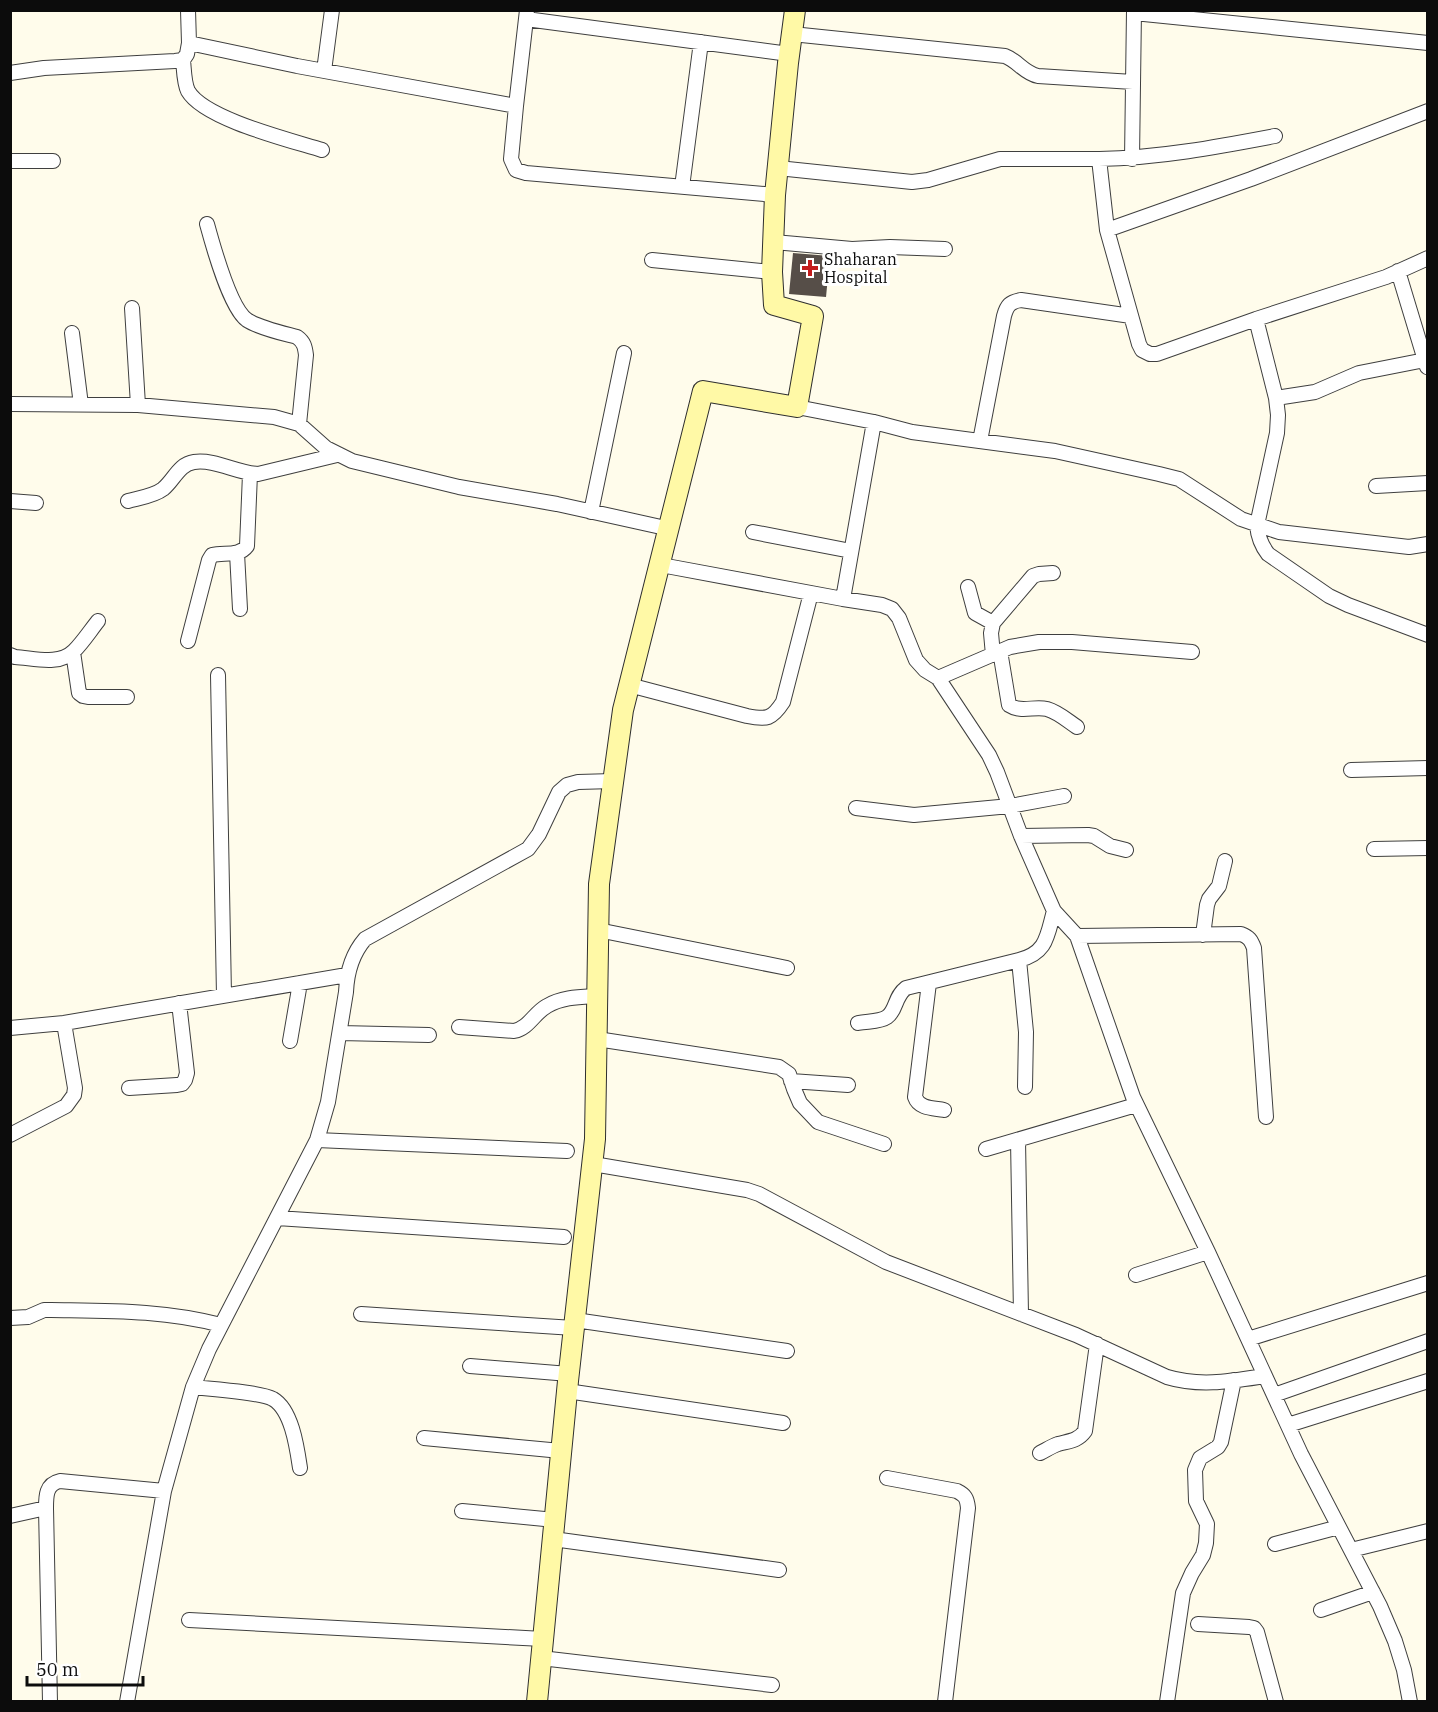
<svg xmlns="http://www.w3.org/2000/svg" width="1438" height="1712" font-family="'IBM Plex Serif',serif">
  <style>
    .building { fill: #564e48 }
    .lines { fill: none; stroke-linecap: round; stroke-linejoin: round }
    .street-casing { stroke: #3f3f3f; stroke-width: 16 }
    .secondary-casing { stroke: #2e2e2e; stroke-width: 22 }
    .street { stroke: #fff; stroke-width: 14 }
    .secondary { stroke: #fff9a6; stroke-width: 20 }
    .poi-dot { fill: #c41c1c; stroke: #fff; stroke-width: 2 }
    .labels { text-anchor: middle; dominant-baseline: central; stroke-width: 6; stroke-linejoin: round; paint-order: stroke }
    .poi-label { font-size: 16px; fill: #0c0c0c; stroke: #fff; text-anchor: start }
  </style>
  <rect width="100%" height="100%" fill="#fffceb"/>
  <!-- building -->
  <path class="building" d="M793,253l37,3 -4,41 -37,-3z"/>
  <g class="lines">
    <!-- street casing -->
    <g class="street-casing">
      <path id="street" d="M188,10l1,33
        M1134,13l294,30
        M526,19l263,35
        M792,34l213,22c13,5 19,17 33,20l95,6
        M183,60c1,9 1,23 5,31 16,28 102,49 134,59
        M324,71l8,-61
        M10,73l34,-5 131,-7 8,-1 4,-6 2,-11 108,23 219,40 -5,53 5,11 10,3 249,22
        M516,106l11,-96
        M1099,159c60,-1 118,-12 176,-23
        M1132,159l2,-149
        M10,161h43
        M778,168l134,14 16,-2 72,-21h99l8,71 32,114 3,6 8,4h7l99,-35 130,-42 42,-19
        M682,187l19,-145
        M207,224c6,22 23,84 40,96 12,8 35,13 50,17 7,5 8,10 9,18l-7,69
        M1107,230l144,-51 177,-68
        M774,242l78,7 38,-2 55,2
        M652,260l120,12
        M1398,271l29,96
        M132,308l6,97
        M1256,319l20,79 2,17 -1,18 -20,92c1,12 4,20 11,29l61,42 19,9 80,30
        M72,333l9,72
        M1276,398l39,-6 44,-19 66,-13
        M10,404l128,1 136,12 25,7 27,24 26,13 107,26 98,17 113,25
        M797,407l77,15 38,10 143,19 104,23 20,5 62,40 38,13 130,15 19,-3
        M980,441l24,-125c3,-11 6,-14 17,-16l110,16
        M1376,486l52,-3
        M10,501l26,2
        M128,501c11,-3 26,-5 35,-12 11,-9 16,-25 31,-27 21,-3 43,11 64,12l79,-19
        M591,512l33,-159
        M753,532l98,19
        M237,553l3,56
        M661,565l182,34 39,6 10,4 7,9 17,42 9,10 13,8 51,77 8,17 24,64 33,75 23,25 56,161 75,155 93,202 79,152 15,35 9,29 6,32
        M968,587l7,26 18,10
        M843,599l31,-177
        M188,641l21,-81 3,-5c12,-3 27,2 35,-9l3,-72
        M1000,651l9,54c12,8 25,1 38,4 11,3 21,12 30,18
        M73,652l6,41 4,3 5,1h39
        M10,655l5,2c19,1 44,9 59,-6 9,-9 16,-20 24,-30
        M993,655l-2,-22 2,-10 40,-47 6,-2 14,-1
        M218,675l6,320
        M938,678l72,-31 29,-5h33l120,10
        M629,685l118,31c20,4 25,3 36,-14l28,-109
        M1351,770l77,-2
        M856,808l58,7 96,-9 54,-10
        M1021,836l67,-1 6,1 16,10 16,4
        M1374,849l54,-1
        M598,930l189,38
        M1203,935l4,-30 2,-6 10,-13 6,-25
        M1077,936l164,-2c8,3 10,6 13,14l12,169
        M1019,960l7,72 -1,55
        M929,983l-14,114c4,12 19,11 29,13
        M858,1023c10,-2 22,-1 29,-6 10,-7 7,-20 19,-29l113,-28c28,-7 28,-24 35,-49
        M459,1027l55,4c15,-3 20,-18 33,-25 15,-9 33,-9 50,-10
        M10,1028l54,-5 283,-48
        M340,1033l89,2
        M597,1039l182,28 10,7 5,15 6,14 18,19 66,22
        M290,1041l10,-58
        M791,1081l57,4
        M129,1088l48,-3 5,-1 3,-4 2,-7 -8,-70
        M10,1135l56,-29 8,-11 1,-7 -11,-65
        M317,1140l250,11
        M1018,1140l3,174
        M986,1149l150,-44
        M593,1164l154,26 12,4 127,68 190,73 91,42c33,10 65,4 98,-1
        M277,1218l287,19
        M1136,1275l72,-23
        M361,1314l213,14
        M10,1318l18,-1 16,-7h7c59,1 113,0 170,15
        M575,1320l212,31
        M1248,1339l180,-56
        M470,1366l99,8
        M193,1387c17,2 67,5 80,12 19,11 24,49 27,69
        M567,1391l216,32
        M1274,1395l154,-54
        M1288,1425l140,-44
        M424,1438l137,13
        M1040,1453c6,-3 12,-7 18,-9 11,-3 20,-3 27,-13l12,-87
        M887,1478l70,13c8,4 10,7 11,17l-23,194
        M46,1508l4,194
        M462,1511l93,9
        M10,1516l36,-8c0,-12 0,-24 14,-27l104,10
        M553,1539l226,31
        M1275,1544l64,-17
        M1351,1550l77,-19
        M1321,1610l52,-18
        M189,1620l354,19
        M1198,1624l51,3 5,1 3,4 19,70
        M541,1658l231,27
        M127,1702l37,-211 29,-104 16,-38 108,-209 11,-38 18,-110c1,-21 6,-38 19,-53l163,-90 11,-15 20,-42 8,-7 11,-3 35,-1
        M1167,1702l16,-109 9,-20 11,-18 3,-12 1,-19 -11,-23 -1,-31 5,-12 18,-11 3,-5 13,-62"/>
    </g>
    <!-- secondary casing -->
    <g class="secondary-casing">
      <path id="secondary" d="M537,1702l31,-321 27,-242 4,-255 24,-174 80,-319 94,16 16,-91 -39,-11 -2,-33 3,-77 13,-132 7,-53"/>
    </g>
    <!-- street -->
    <use href="#street" class="street"/>
    <!-- secondary -->
    <use href="#secondary" class="secondary"/>
  </g>
  <!-- markers -->
  <path class="poi-dot" d="M807 259h6v6h6v6h-6v6h-6v-6h-6v-6h6z"/>
  <g class="labels">
    <!-- poi labels -->
    <g class="poi-label">
      <text x="824" y="259">Shaharan<tspan x="824" dy="18">Hospital</tspan></text>
    </g>
  </g>
  <!-- border -->
  <rect width="1438" height="1712" fill="none" stroke="#0c0c0c" stroke-width="24"/>
  <!-- scale -->
  <path d="M27 1676v9h116v-9" fill="none" stroke="#0c0c0c" stroke-width="3"/>
  <text x="36" y="1676" font-size="18" fill="#0c0c0c" stroke="#ffffff" stroke-width="4.5" paint-order="stroke">50 m</text>
</svg>
